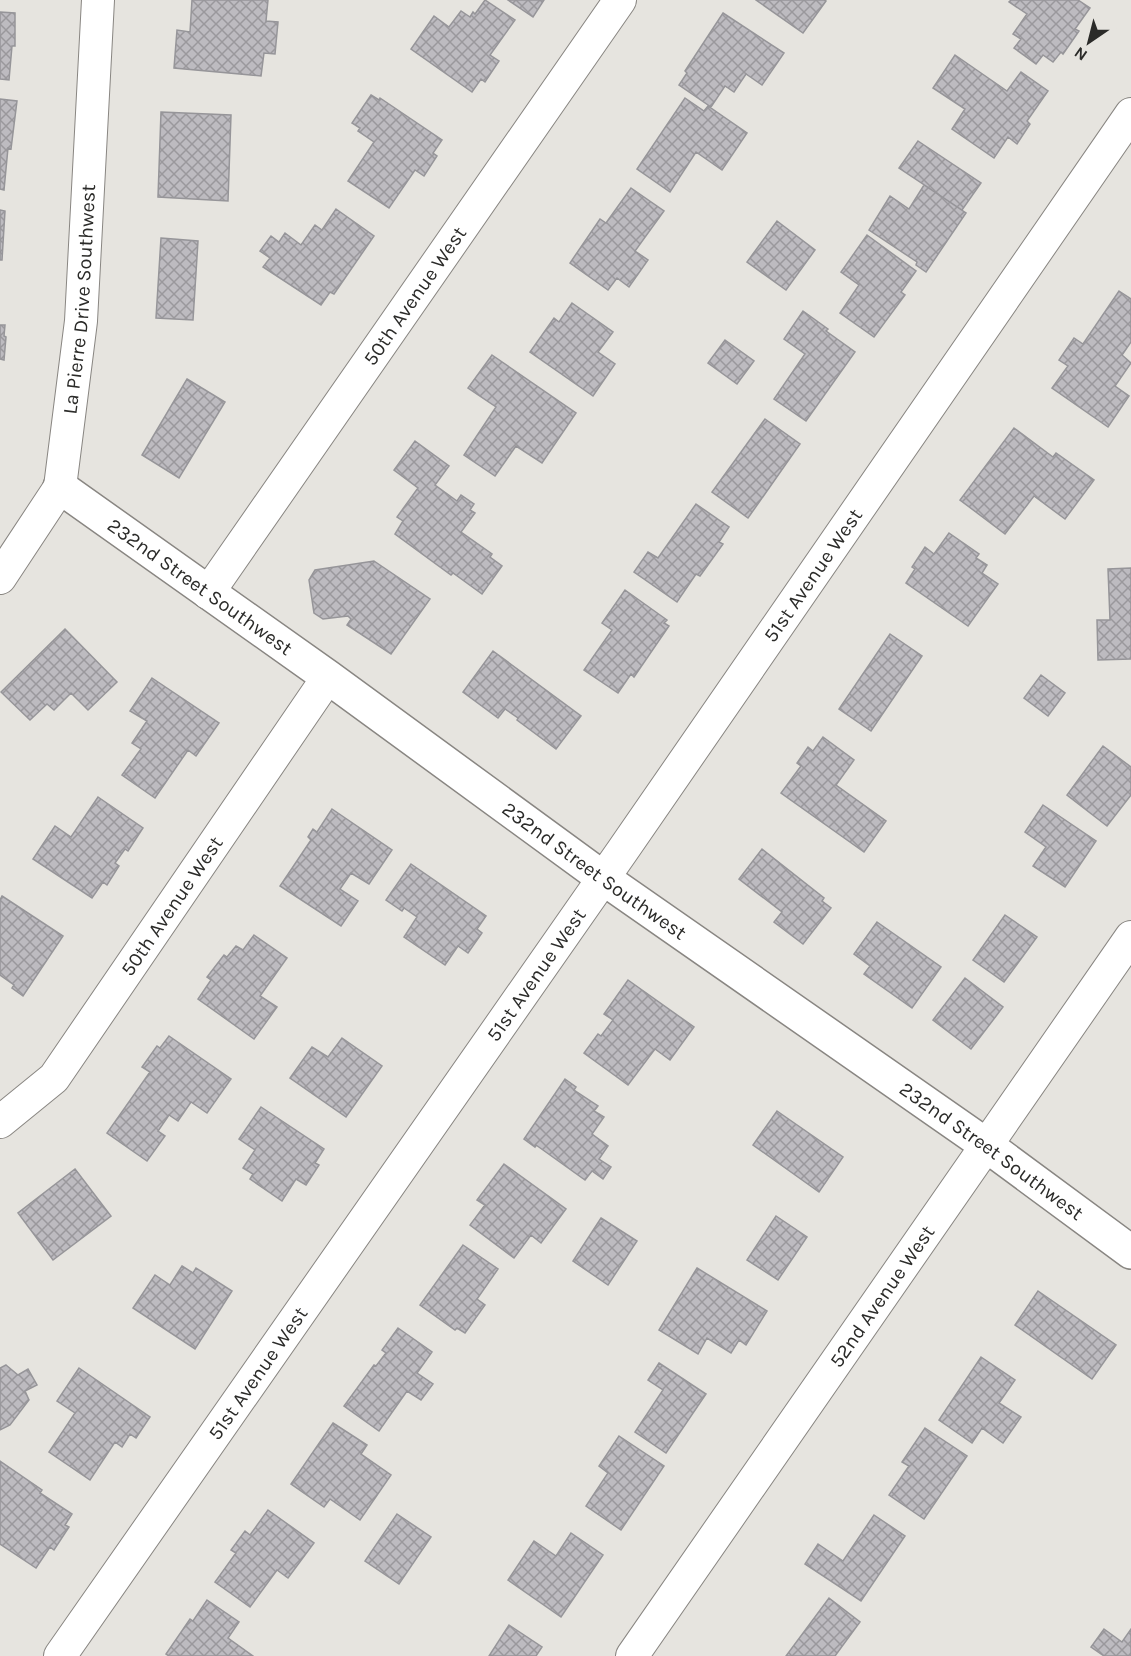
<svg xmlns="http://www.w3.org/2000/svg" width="1131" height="1656" font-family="Karla,sans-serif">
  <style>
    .building { fill: url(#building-cross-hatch); stroke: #969599; stroke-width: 1.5 }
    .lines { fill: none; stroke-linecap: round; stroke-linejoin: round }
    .street-casing { stroke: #898682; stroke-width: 34 }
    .secondary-casing { stroke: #898682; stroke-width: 36 }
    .street { stroke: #fff; stroke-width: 32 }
    .secondary { stroke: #fff; stroke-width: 33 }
    .labels { text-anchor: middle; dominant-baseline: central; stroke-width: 4.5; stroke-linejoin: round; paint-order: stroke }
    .street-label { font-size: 20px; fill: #2b2b29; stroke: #e6e4df }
  </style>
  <defs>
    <pattern id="building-cross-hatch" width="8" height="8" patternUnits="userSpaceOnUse" patternTransform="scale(1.5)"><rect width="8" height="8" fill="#bdbbc0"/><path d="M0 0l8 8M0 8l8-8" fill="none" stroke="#9a989c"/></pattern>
  </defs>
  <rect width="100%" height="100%" fill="#e6e4df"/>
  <!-- building -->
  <path class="building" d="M192,0h76l-2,21 12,1 -3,32 -11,-1 -3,23 -87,-8 3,-38 13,2z
    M485,0l30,20 -25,35 9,6 -14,21 -4,-3 -9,13 -61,-43 23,-33 15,11 12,-16 9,6 3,-5 2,2z
    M508,0h36l-11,17z
    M756,0h68l2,1 -23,32z
    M1011,0h67l12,8 -15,21 4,2 -16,23 -2,-2 -8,10 -10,-7 -7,9 -22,-16 7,-9 -8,-5 14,-20 -18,-12z
    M0,12l15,1v33h-3l-3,34 -9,-1z
    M723,13l61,40 -22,32 -16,-11 -12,18 -9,-6 -14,21 -32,-22 8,-12 -2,-2z
    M955,55l52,36 14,-19 27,19 -21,30 3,3 -13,20 -9,-7 -14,21 -42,-29 13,-20 -32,-21z
    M371,95l8,5 1,-2 62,42 -9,13 4,3 -13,20 -9,-6 -26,38 -41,-27 26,-39 -16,-11 2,-3 -8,-5z
    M685,98l19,13 4,-5 39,27 -25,37 -26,-18 -26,40 -33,-23z
    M0,99l17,2 -6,48 -3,-1 -4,42 -4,-1z
    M161,112l70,3 -3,86 -70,-4z
    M918,141l63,42 -19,27 -63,-42z
    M924,185l42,28 -40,59 -10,-7 1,-3 -48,-32 21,-34 19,13z
    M631,188l33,23 -29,40 13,9 -19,27 -12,-9 -9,12 -38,-27 30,-44 6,4z
    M336,209l38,27 -40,58 -4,-2 -9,13 -58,-38 7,-9 -10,-7 11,-15 8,6 6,-9 16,12 14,-20 7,5z
    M0,210l5,1 -3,49h-2z
    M777,221l38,29 -29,40 -39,-28z
    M867,235l49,36 -15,21 4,3 -31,42 -34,-24 19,-28 -18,-13z
    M161,238l37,3 -5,79 -37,-2z
    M1119,291l12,8v43l-9,13 9,8 -16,23 14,10 -21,31 -56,-39 16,-22 -9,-6 15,-22 9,6z
    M572,303l41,29 -15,20 17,12 -22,32 -63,-44 24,-34 5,4z
    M803,311l25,18 -2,2 29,21 -49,69 -32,-22 31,-45 -21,-15z
    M0,325h5l-1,11 2,1 -2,23 -4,-1z
    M725,340l29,21 -17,23 -29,-21z
    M492,355l84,58 -34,50 -26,-17 -21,30 -31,-21 32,-48 -28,-19z
    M187,379l38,23 -46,76 -37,-23z
    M765,419l35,25 -52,74 -36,-26z
    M1014,428l39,29 3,-4 38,27 -29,39 -31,-23 -29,38 -45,-34z
    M415,441l34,25 -14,19 22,16 4,-6 13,9 -4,6 5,3 -14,19 31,22 -2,3 12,9 -20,28 -29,-21 -2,2 -56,-41 8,-13 -6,-4 21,-29 -24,-18z
    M696,504l33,23 -10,15 4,2 -23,32 -4,-2 -19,28 -43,-30 14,-20 10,6z
    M949,533l30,21 -3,4 11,7 -5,8 16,11 -30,42 -62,-43 9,-14 -3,-2 13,-20 9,7z
    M374,561l56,38 -39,55 -44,-29 4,-6 -3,-3 -25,3 -9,-6 -5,-33 6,-10z
    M1131,568v91l-33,1 -1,-40h13l-2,-51z
    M625,590l42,30 -3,3 5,3 -35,51 -3,-3 -13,19 -34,-23 28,-40 -10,-7z
    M65,629l52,53 -29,28 -17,-17 -17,17 -7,-6 -17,16 -29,-28z
    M890,634l32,22 -51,75 -32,-22z
    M493,651l88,65 -25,33 -39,-29 1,-2 -13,-9 -7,9 -35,-26z
    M1041,675l24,18 -17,23 -24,-18z
    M152,678l67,45 -23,33 -8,-6 -33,48 -33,-23 19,-26 -9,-6 15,-22 -17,-10z
    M823,737l31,23 -18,25 50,36 -22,31 -83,-59 20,-27 -4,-3 11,-16 5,4z
    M1103,746l28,21v28l-24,31 -40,-31z
    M98,797l45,31 -15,23 -3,-2 -10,14 4,3 -12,19 -4,-3 -11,16 -59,-39 22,-33 16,11z
    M1043,805l53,36 -31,46 -32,-21 13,-19 -21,-15z
    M332,809l60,41 -23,34 -18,-11 -11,16 18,12 -17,25 -61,-40 31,-46 -3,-3 5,-8 4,3z
    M762,849l62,49 -2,3 9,7 -28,36 -29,-22 8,-10 -43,-33z
    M411,864l75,52 -9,13 5,4 -14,20 -10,-7 -13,19 -41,-28 13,-20 -13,-9 -2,3 -16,-11z
    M2,896l61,40 -40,60 -11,-8 2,-3 -14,-10v-75z
    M1005,915l32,22 -33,45 -31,-22z
    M877,922l64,45 -29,41 -48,-34 6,-8 -16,-12z
    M254,935l33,23 -27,38 17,11 -23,32 -56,-40 13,-19 -4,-3 17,-22 3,2 9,-11 7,4z
    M965,978l38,29 -32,42 -38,-29z
    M628,980l66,47 -24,33 -15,-11 -27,36 -44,-32 14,-19 3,2 12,-16 -9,-6z
    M169,1036l62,43 -24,34 -16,-11 -13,19 -9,-6 -11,16 7,5 -18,25 -40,-28 43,-61 -8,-5 15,-21 3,2z
    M342,1038l40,28 -36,51 -56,-39 22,-31 16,10z
    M565,1079l11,8 -2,3 24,16 -4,5 10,6 -12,17 16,12 -9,13 12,8 -8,12 -11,-8 -7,9 -49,-35 -1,2 -11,-8z
    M261,1107l63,42 -9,14 4,2 -13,20 -10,-6 -14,22 -32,-22 3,-5 -10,-6 12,-18 -16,-11z
    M777,1111l66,46 -24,35 -66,-47z
    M504,1164l62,45 -25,34 -10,-8 -17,23 -44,-33 15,-20 -8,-5z
    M75,1169l36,47 -58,44 -35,-47z
    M776,1216l31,21 -29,43 -31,-20z
    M601,1218l36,23 -29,44 -35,-24z
    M463,1245l35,24 -21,30 8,6 -20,28 -8,-5 -2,2 -35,-25z
    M182,1266l11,7 3,-5 36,23 -37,58 -62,-41 22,-33 15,10z
    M697,1268l70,43 -21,34 -7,-5 -8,13 -24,-15 -9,16 -39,-24z
    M1038,1291l78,54 -24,34 -77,-54z
    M398,1328l34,24 -15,21 16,11 -12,16 -14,-9 -28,40 -35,-25 30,-41 2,1 10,-13 -4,-3z
    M981,1357l34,23 -16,23 22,14 -18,26 -21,-15 -10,15 -33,-23z
    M659,1363l47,31 -40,59 -31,-21 28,-42 -15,-10z
    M6,1365l12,10 10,-6 9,16 -12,6 4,9 -19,25 -10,5v-62z
    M79,1368l71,49 -14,21 -6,-4 -8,13 -7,-5 -25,38 -41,-28 26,-39 -18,-12z
    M333,1423l34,22 -6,9 30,21 -31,45 -30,-21 -6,8 -33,-23z
    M925,1428l42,28 -43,63 -35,-24 20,-29 -7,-4z
    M619,1436l45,30 -43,64 -35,-24 22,-33 -9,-7z
    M0,1461l42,29 -2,3 32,21 -7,11 4,2 -15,23 -4,-3 -14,21 -36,-24z
    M268,1510l46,33 -26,35 -11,-8 -27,37 -35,-25 21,-29 -5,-3 14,-19 5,4z
    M397,1514l34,23 -32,47 -34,-23z
    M874,1515l31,21 -44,65 -56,-37 13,-20 25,17z
    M571,1533l32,22 -42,62 -53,-37 26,-39 22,15z
    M829,1598l31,24 -25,34h-49z
    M207,1600l32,22 -11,16 25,18h-84l-3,-2 24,-35 3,2z
    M509,1625l33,22 -6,9h-47z
    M1104,1629l18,13 9,-13v27h-27l-13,-9z"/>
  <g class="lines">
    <!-- street casing -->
    <g class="street-casing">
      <g id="street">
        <path id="s1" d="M0,578l60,-91 21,-166 17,-321"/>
        <path id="s2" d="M208,593l412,-593"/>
        <path id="s3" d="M0,1122l54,-44 274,-401"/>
        <path id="s4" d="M60,1656l563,-806 508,-736"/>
        <path id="s5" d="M632,1656l499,-719"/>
      </g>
    </g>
    <!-- secondary casing -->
    <g class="secondary-casing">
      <g id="secondary">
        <path id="s6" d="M60,487l268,190 275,201 383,267 145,107"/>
      </g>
    </g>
    <!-- street -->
    <use href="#street" class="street"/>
    <!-- secondary -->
    <use href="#secondary" class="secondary"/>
  </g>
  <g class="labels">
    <!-- street labels -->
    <g class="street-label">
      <text stroke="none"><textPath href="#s2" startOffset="362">50th Avenue West</textPath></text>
      <text stroke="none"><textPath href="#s1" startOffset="298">La Pierre Drive Southwest</textPath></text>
      <text stroke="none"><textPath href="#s4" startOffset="1317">51st Avenue West</textPath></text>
      <text stroke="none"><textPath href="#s6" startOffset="172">232nd Street Southwest</textPath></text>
      <text stroke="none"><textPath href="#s6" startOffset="658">232nd Street Southwest</textPath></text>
      <text stroke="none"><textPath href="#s3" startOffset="278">50th Avenue West</textPath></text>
      <text stroke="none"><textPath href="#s4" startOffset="831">51st Avenue West</textPath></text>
      <text stroke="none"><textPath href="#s6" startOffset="1144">232nd Street Southwest</textPath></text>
      <text stroke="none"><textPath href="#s5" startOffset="438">52nd Avenue West</textPath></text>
      <text stroke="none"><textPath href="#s4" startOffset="345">51st Avenue West</textPath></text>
    </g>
  </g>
  <!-- north arrow -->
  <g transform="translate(1089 42) rotate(215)" stroke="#e6e4df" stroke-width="4.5" paint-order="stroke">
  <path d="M0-4.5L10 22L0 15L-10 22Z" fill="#2b2b29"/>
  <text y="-9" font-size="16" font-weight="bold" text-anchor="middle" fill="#2b2b29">N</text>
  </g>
</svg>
